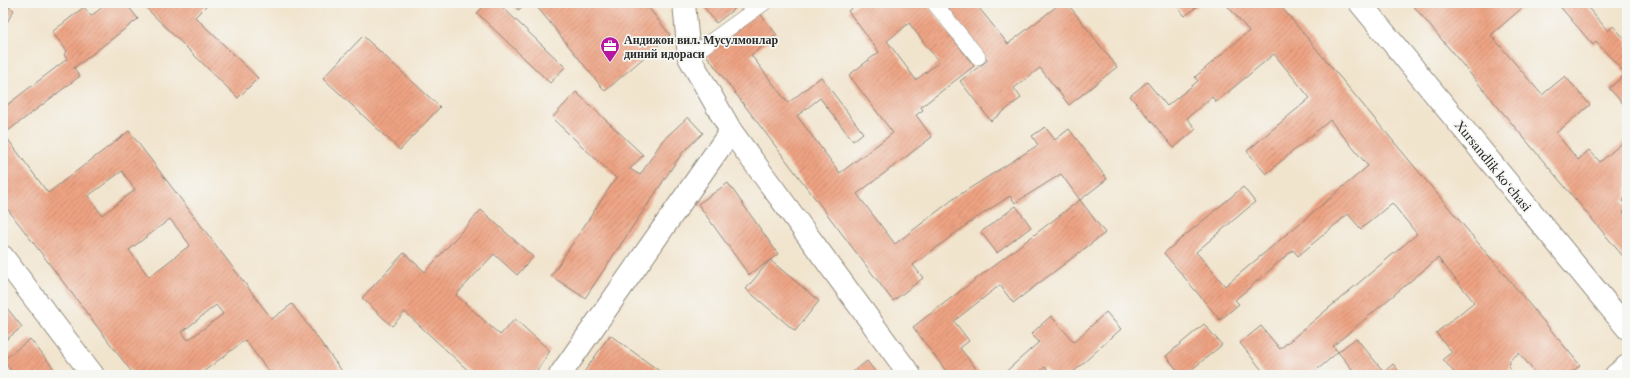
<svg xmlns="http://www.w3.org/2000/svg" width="1630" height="378" font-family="'Libre Caslon Text',serif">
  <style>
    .building { fill: url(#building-hatch); fill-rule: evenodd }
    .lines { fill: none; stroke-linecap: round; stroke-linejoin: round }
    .service-casing { stroke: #8e887c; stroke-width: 16 }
    .minor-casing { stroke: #8e887c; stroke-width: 24 }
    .service { stroke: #fff; stroke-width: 15 }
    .minor { stroke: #fff; stroke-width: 22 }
    .labels { text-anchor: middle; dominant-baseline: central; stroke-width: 3.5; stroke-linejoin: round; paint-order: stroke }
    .poi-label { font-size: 12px; font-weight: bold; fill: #2b2b2b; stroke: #f6f6f2; text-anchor: start }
    .street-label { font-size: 12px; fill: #2b2b2b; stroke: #f6f6f2 }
  </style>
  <defs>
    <pattern id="building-hatch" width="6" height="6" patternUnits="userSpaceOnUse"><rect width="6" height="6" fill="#eea383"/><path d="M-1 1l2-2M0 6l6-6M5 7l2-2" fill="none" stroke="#c1856b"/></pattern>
  </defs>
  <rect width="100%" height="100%" fill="#f6f6f2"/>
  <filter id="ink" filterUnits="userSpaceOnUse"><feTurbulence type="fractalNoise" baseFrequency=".025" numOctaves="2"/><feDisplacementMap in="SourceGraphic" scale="8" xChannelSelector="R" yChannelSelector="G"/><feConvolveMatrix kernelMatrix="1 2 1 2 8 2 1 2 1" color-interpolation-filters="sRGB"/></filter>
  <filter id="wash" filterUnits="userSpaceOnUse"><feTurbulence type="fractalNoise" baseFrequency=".012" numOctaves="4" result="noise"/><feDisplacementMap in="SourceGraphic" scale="16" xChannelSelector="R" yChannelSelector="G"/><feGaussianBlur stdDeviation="0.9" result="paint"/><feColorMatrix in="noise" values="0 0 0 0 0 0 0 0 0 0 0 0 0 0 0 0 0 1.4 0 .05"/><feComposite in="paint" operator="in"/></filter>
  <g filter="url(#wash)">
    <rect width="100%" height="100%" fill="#f1e4cd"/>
    <g id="blocks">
      <!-- building -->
      <path class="building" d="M108,3h18l12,16 -64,49 6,8 -76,58 44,59 81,-62 143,188 20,-15 53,71h-78l3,-2 -25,-33 -46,35h-65l-131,-172v-95l64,-49 -3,-5 3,-3 -15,-19 32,-25 7,9zM122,171l13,19 -33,25 -14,-19zM170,219l20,26 -41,32 -20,-27zM216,305l7,9 -35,26 -6,-8z
        M141,3h68l-14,14 63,61 -20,20z
        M487,3h11l67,64 -15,16 -73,-70z
        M512,3h15l-9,7z
        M534,3h111l25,32 -65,56z
        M701,3h41l-26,20z
        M858,3h68l48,63 -53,41 2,3 -7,5 16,22 -75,57 38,50 61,-47 82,-52 -6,-9 13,-9 10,13 14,-11 38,50 -27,21 -19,-26 -46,29 -5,-7 -37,24 -60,45 10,13 -30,23 -189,-249 54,-41 19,24 -26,20 37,48 33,-26 42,56 -10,8 -33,-43 -23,18 43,57 53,-40 -44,-58 30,-23 -31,-41zM909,23l30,39 -23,18 -29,-39z
        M944,3h31l33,41 53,-41h6l50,64 -48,38 -29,-37 -26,20 7,10 -30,23 -31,-40 28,-21z
        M1174,3h27l-16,13z
        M1225,3h53l302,362 -11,10h-32l-18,-22 -9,7 -1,11 4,4h-57l-13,-16 9,-7 -16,-19 38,-31 -36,-44 -105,88 5,6 -27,23h-45l-26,-32 21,-17 19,23 137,-115 -25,-31 -31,26 -13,-15 -50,42 -5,-6 -58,50 4,4 -19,16 -56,-67 79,-66 12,15 -59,50 29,34 143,-120 -38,-46 -64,54 -19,-23 63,-53 -36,-44 -58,48 -4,-5 -25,21 9,11 -22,19 -44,-52 17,-14 20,24 31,-25 -3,-4 54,-46z
        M1411,3h107l4,5 -31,27 51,60 23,-19 25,29 -34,28 22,27 11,-10 11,12 27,-23v58l-5,4 5,5v3l-4,3 4,5v44z
        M1557,3h27l24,28 5,-5 14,15v67l-18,-20 17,-14 -30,-32 -3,3z
        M3,4l11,6 -11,19z
        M363,36l77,71 -40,43 -77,-72z
        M576,92l67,63 -13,14 10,6 23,-35 25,-23 15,16 -21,20 -97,145 -34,-22 65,-98 -64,-60z
        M728,183l50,71 -8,6 49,41 -24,30 -49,-42 24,-29 -21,15 -51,-71z
        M1080,200l25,33 -92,70 -13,-18 -46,36 15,20 -9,7 21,27h-32l-36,-48z
        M1016,206l15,21 -34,26 -16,-21z
        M481,210l52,47 -16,18 -23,-21 -38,41 44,40 15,-16 35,32 -16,24h-61l-68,-63 -13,14 -30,-28 42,-45 21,19z
        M3,303l19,24 -19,15z
        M1106,312l15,17 -51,46h-18l-7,-8 -9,8h-34l37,-33 -8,-8 20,-18 23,26z
        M1204,324l18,21 -37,30h-4l-15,-19z
        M610,335l55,40h-83z
        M1356,338l28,34 9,-8 9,11h-45l-19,-23z
        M30,339l29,36h-45l-11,-15z
        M867,361l11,14h-29z"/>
    </g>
  </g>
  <g filter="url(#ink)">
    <use href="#blocks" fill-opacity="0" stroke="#8e887c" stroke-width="1"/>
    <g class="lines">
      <!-- service casing -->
      <g class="service-casing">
        <path id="service" d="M934,3l44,54
          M689,57l75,-54"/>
      </g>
      <!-- minor casing -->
      <g class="minor-casing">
        <path id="minor" d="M684,3l5,54 42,74 179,244
          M1360,3l267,325
          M3,257l90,118
          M560,375l171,-244
          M1616,375l11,-9"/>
      </g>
      <!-- service -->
      <use href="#service" class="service"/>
      <!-- minor -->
      <use href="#minor" class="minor"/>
    </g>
  </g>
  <!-- icons -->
  <defs>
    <g id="office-pin" transform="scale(1)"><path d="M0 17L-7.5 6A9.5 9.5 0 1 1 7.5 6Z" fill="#b5179e" stroke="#f6f6f2"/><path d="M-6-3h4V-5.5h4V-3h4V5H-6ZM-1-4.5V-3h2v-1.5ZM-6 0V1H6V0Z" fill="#fff"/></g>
  </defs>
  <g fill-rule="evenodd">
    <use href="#office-pin" x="610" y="46"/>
  </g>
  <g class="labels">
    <!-- poi labels -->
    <g class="poi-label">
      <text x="624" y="39">Андижон вил. Мусулмонлар<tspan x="624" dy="14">диний идораси</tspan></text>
    </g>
    <!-- street labels -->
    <g class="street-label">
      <text transform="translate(1493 166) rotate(51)">Xursandlik koʻchasi</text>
    </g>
  </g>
  <!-- margin -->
  <rect width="1630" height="378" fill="none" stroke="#f6f6f2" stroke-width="16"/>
</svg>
